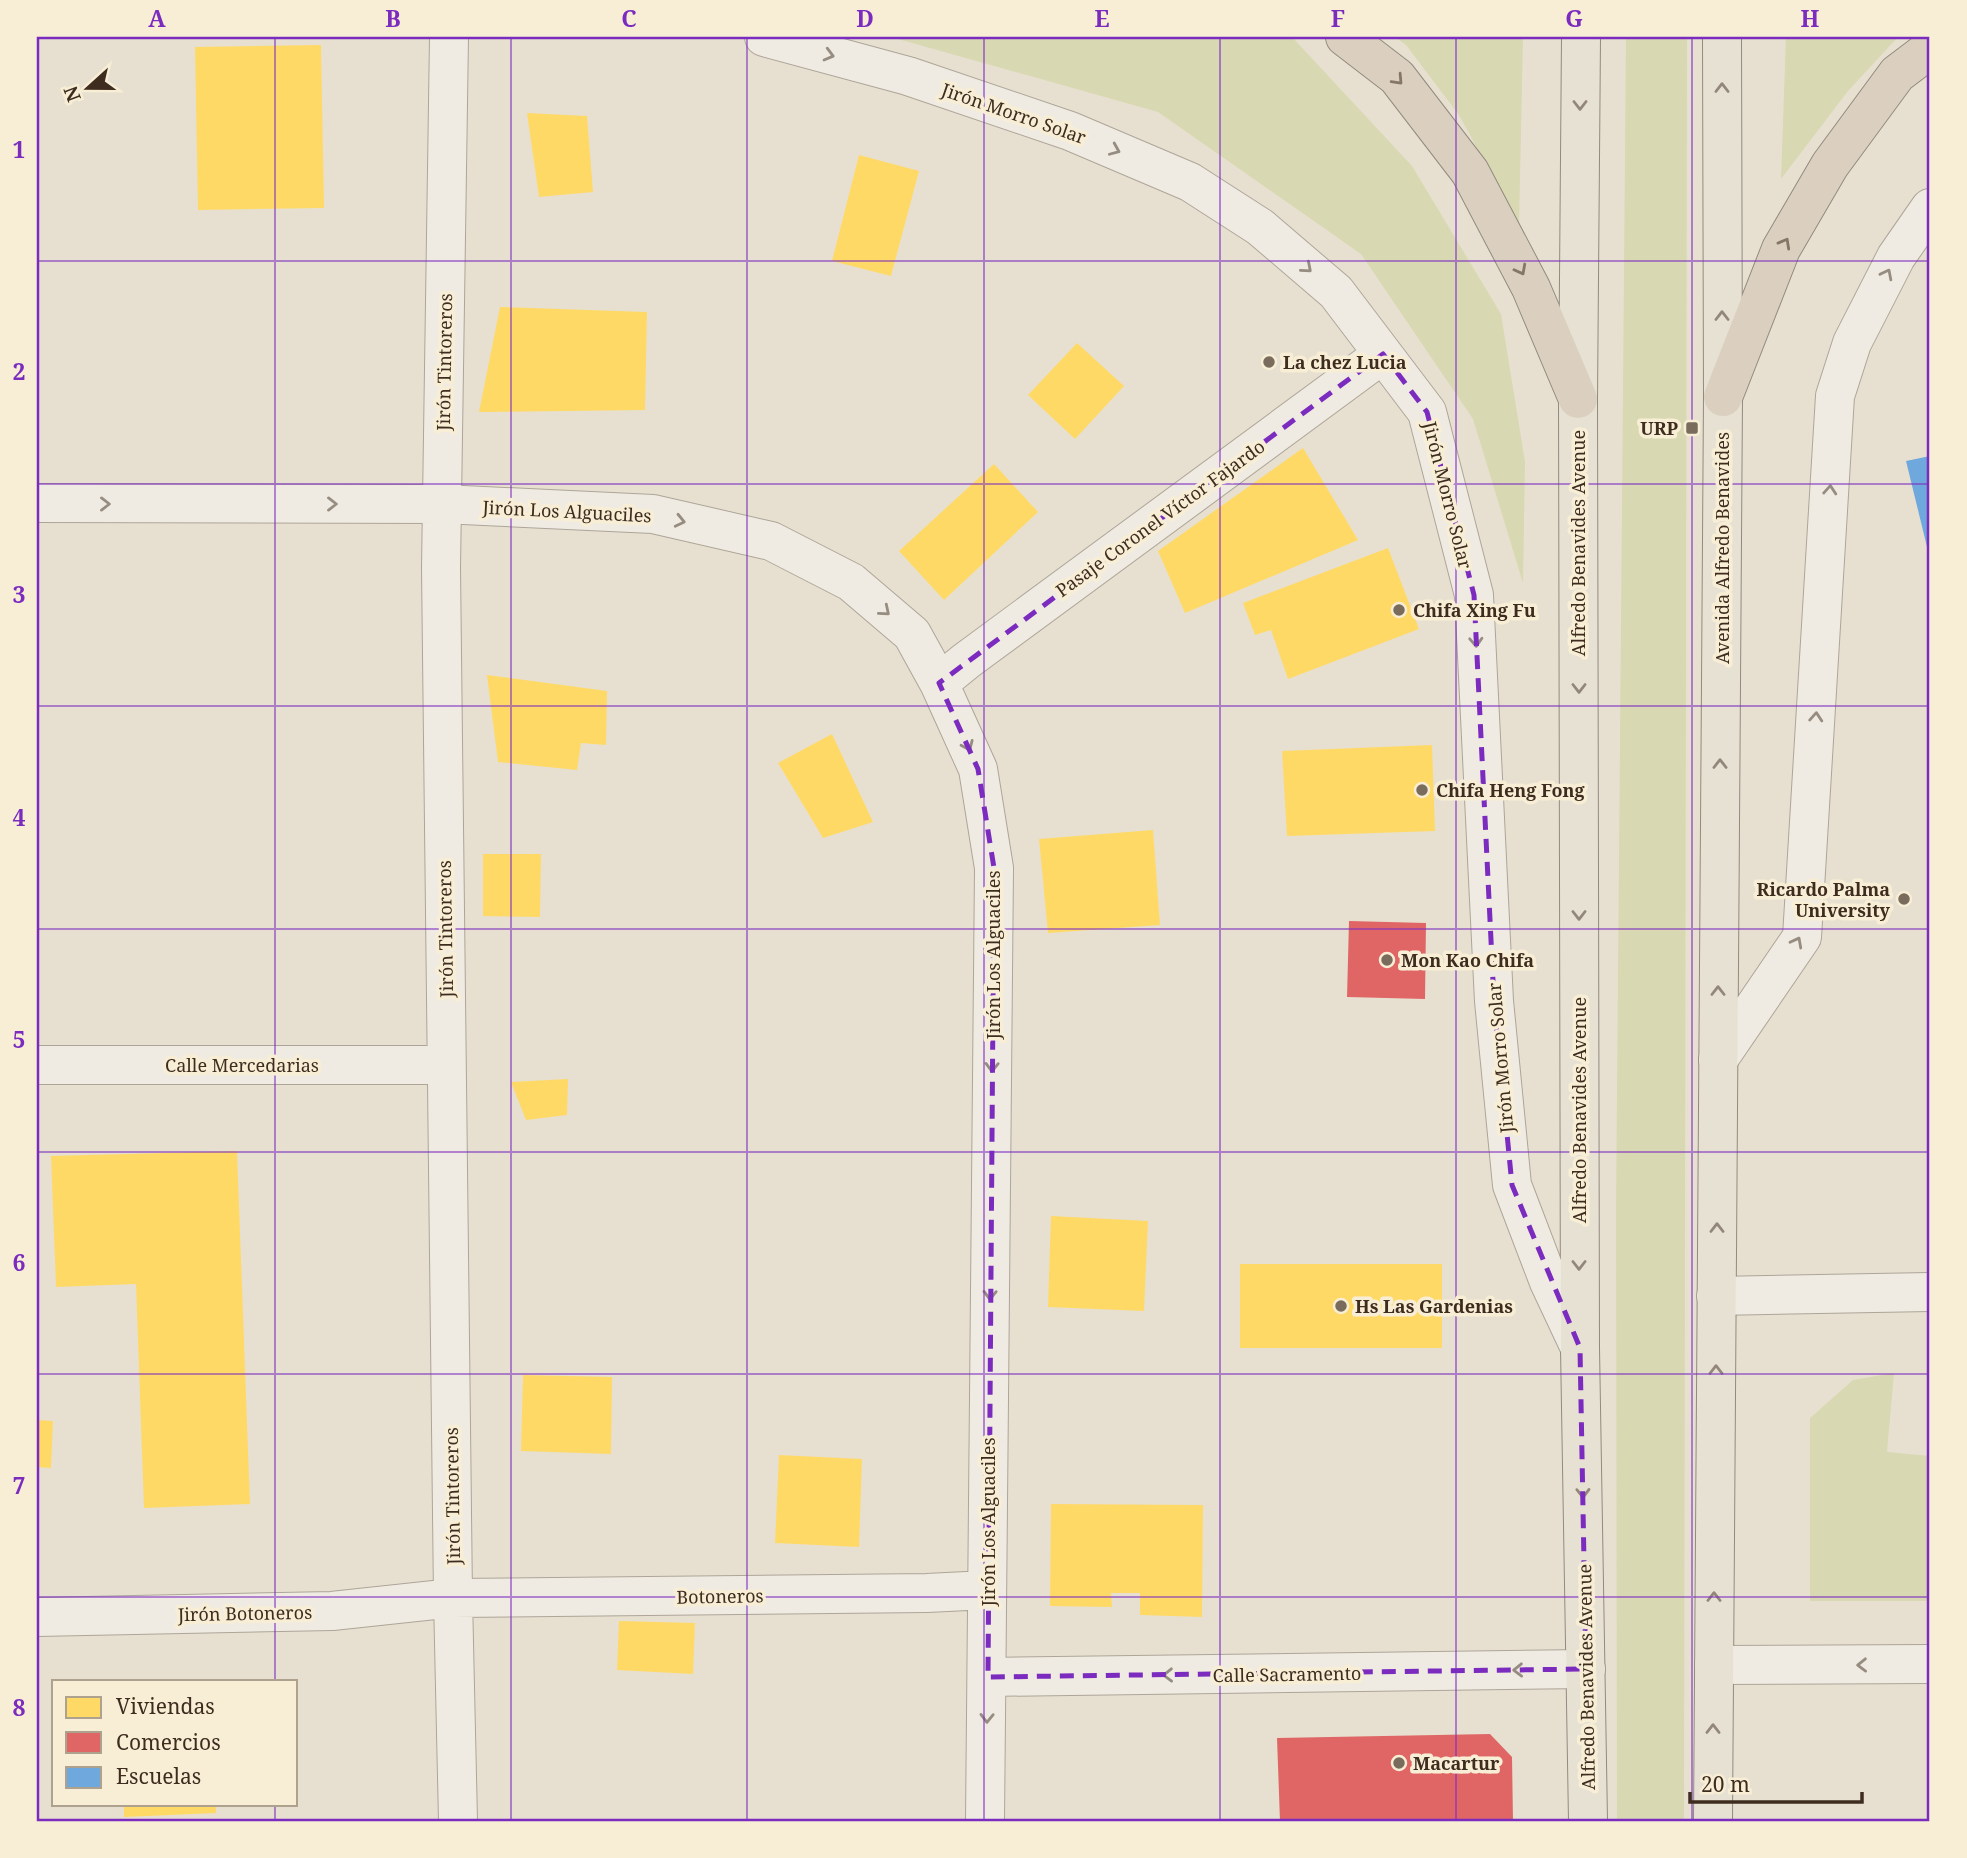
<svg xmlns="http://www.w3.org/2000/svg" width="1967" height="1858" font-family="'Noto Serif',serif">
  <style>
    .green { fill: #d8d8b2 }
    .homes { fill: #ffd966 }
    .shops { fill: #e06666 }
    .schools { fill: #6fa8dc }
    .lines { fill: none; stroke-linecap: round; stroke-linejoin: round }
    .minor-casing { stroke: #ada598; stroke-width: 40 }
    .major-casing { stroke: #928a7f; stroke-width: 40 }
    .highway-casing { stroke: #928a7f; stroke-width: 40 }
    .minor { stroke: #efebe2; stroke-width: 38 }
    .major { stroke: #e7e1d3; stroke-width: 38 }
    .highway { stroke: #dbd0c0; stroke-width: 38 }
    .oneway { stroke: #968c80 }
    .oneway2 { stroke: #857667 }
    .oneway3 { stroke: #928779 }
    .marked { fill: none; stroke: #7b2cbf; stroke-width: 5; stroke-dasharray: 14 9; stroke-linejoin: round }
    .grid { fill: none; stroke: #7b2cbf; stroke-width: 2; stroke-opacity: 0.55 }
    .poi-dot { fill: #796c5d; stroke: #f8eed6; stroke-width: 2.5 }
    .labels { text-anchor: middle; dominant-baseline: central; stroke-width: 7; stroke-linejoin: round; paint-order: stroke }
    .street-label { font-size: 18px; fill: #3e2d1f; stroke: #f8eed6 }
    .poi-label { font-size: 18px; font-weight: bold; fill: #3e2d1f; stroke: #f8eed6; text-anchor: start }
    .neatline { fill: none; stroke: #7b2cbf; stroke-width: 2.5 }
    .grid-label { font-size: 23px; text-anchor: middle; font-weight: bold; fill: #7b2cbf }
  </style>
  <rect width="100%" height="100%" fill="#e7e0d0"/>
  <!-- green -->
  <path class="green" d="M891,37h401l120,129 89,148 24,148 -2,121 -50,-164 -112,-165 -203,-142z
    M1395,37h128l-4,188 -60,-110 -53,-70z
    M1626,37h61l-3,1784h-67l-1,-610z
    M1786,37h112l-50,54 -67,88z
    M1894,1373l-7,79 43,4v145h-120v-183l43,-38z"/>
  <!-- homes -->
  <path class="homes" d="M321,45l3,163 -126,2 -3,-163z
    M527,113l60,3 6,76 -54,5z
    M859,155l60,16 -28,105 -59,-15z
    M500,307l147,5 -2,98 -166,2z
    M1077,343l47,43 -49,53 -47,-44z
    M1303,448l55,92 -173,73 -27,-62z
    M994,464l44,48 -94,88 -45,-49z
    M1388,548l31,81 -131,50 -17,-49 -16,5 -12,-32z
    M487,675l120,16 -1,54 -25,-2 -4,27 -79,-8z
    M832,734l41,88 -50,16 -45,-75z
    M1432,745l3,86 -148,5 -5,-85z
    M1153,830l7,95 -112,8 -9,-94z
    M483,854h58l-1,63 -57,-1z
    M568,1079l-1,36 -41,5 -15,-38z
    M237,1151l13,353 -106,4 -8,-224 -80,3 -5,-131z
    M1051,1216l97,5 -4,90 -96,-4z
    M1240,1264h202v84h-202z
    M523,1375l89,2 -1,77 -90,-3z
    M37,1420l16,1 -2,47 -14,-1z
    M779,1455l83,4 -3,88 -84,-4z
    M1051,1504l152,1 -1,112 -62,-2v-22h-29l1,14 -62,-1z
    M619,1621l76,2 -2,51 -76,-4z
    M124,1804h92v9l-92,4z"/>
  <!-- shops -->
  <path class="shops" d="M1349,921l77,2 -1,76 -78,-2z
    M1490,1734l22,23 1,64h-233l-3,-83z"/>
  <!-- schools -->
  <path class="schools" d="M1930,456v99h-1l-23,-94z"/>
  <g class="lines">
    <!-- minor casing -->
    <g class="minor-casing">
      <path id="minor" d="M449,37l-8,531 12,1030 5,223
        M764,37l144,39 162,55 120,51 70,45 76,65 91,120 47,183 20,406 18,184 37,97 31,66
        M37,503l405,1 211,10 118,27 80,41 61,52 27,49 39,86 16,99 -9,953
        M939,683l27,-22 417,-307
        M1718,1060l84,-123 33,-541 17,-53 44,-86 34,-49
        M37,1065h409
        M1716,1296l214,-4
        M37,1617l295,-6 121,-13 474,-5 60,-3
        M1714,1665l216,-1
        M988,1677l598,-8"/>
    </g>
    <!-- major casing -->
    <g class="major-casing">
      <path id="major" d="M1581,37l-3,362 2,949 8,473
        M1713,1821l10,-1424 -1,-360"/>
    </g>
    <!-- highway casing -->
    <g class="highway-casing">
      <path id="highway" d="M1345,37l52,40 73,95 61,116 47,111
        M1723,397l58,-148 49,-84 67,-91 33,-25"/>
    </g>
    <!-- minor -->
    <use href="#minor" class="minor"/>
    <!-- major -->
    <use href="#major" class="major"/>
    <!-- highway -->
    <use href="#highway" class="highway"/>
  </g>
  <!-- one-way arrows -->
  <defs><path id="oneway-chevron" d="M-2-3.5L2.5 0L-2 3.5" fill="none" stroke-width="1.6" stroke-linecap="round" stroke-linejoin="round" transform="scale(1.75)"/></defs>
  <g class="oneway">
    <use href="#oneway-chevron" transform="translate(829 55) rotate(15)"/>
    <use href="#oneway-chevron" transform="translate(1115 150) rotate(23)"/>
    <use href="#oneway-chevron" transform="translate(1307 268) rotate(41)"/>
    <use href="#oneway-chevron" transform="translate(1887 274) rotate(-63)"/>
    <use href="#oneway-chevron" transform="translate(1830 490) rotate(-86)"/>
    <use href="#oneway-chevron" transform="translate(105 504)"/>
    <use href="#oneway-chevron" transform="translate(332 504)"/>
    <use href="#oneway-chevron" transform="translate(680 521) rotate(13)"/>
    <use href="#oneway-chevron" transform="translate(885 611) rotate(40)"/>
    <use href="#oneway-chevron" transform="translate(1476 642) rotate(87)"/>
    <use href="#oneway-chevron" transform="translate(1816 717) rotate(-86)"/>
    <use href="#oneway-chevron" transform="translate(968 746) rotate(66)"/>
    <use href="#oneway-chevron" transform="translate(1797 942) rotate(-62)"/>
    <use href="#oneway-chevron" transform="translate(992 1067) rotate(91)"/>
    <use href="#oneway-chevron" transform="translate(990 1295) rotate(91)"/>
    <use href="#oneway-chevron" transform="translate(1862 1665) rotate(179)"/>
    <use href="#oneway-chevron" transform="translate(1518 1670) rotate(179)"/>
    <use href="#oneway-chevron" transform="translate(1168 1675) rotate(179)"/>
    <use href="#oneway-chevron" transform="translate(987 1718) rotate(91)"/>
  </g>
  <g class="oneway2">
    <use href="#oneway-chevron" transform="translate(1398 80) rotate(47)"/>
    <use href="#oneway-chevron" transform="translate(1785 243) rotate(-61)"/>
    <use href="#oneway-chevron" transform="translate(1521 270) rotate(62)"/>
  </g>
  <g class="oneway3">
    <use href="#oneway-chevron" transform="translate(1722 88) rotate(-90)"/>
    <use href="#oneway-chevron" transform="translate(1580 105) rotate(90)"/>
    <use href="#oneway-chevron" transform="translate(1722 316) rotate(-90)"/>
    <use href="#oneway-chevron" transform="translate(1579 688) rotate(90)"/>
    <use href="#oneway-chevron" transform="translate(1720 764) rotate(-90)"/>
    <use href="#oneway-chevron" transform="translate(1579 915) rotate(90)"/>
    <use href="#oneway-chevron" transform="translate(1718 991) rotate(-90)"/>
    <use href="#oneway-chevron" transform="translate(1717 1228) rotate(-90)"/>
    <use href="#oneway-chevron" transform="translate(1579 1265) rotate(90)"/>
    <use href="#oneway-chevron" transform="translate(1716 1370) rotate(-90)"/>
    <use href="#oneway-chevron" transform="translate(1583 1493) rotate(89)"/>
    <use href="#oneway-chevron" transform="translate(1714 1597) rotate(-90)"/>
    <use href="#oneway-chevron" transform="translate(1713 1729) rotate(-90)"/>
  </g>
  <!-- marked area -->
  <path class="marked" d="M1383,354l44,58 47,183 20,406 18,184 68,163 6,321 -598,8 6,-809 -16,-99 -39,-86z"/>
  <!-- grid -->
  <path class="grid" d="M275,37v1644M511,37v1784M747,37v1784M984,37v1784M1220,37v1784M1456,37v1784M1692,37v1784M37,261h1893M37,484h1893M37,706h1893M37,929h1893M37,1152h1893M37,1374h1893M37,1597h1893M275,1804v17"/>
  <!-- markers -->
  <g class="poi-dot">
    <circle cx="1269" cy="362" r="7"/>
    <rect x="1685" y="421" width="14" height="14" rx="3.5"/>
    <circle cx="1399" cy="610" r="7"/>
    <circle cx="1422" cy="790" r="7"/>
    <circle cx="1904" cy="899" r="7"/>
    <circle cx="1387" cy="960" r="7"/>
    <circle cx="1341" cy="1306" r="7"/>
    <circle cx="1399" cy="1763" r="7"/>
  </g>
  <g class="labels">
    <!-- street labels -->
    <g class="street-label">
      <text transform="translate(1014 113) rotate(19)">Jirón Morro Solar</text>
      <text transform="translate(444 362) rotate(-89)">Jirón Tintoreros</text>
      <text transform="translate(1448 495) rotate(76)">Jirón Morro Solar</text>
      <text transform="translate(567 511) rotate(3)">Jirón Los Alguaciles</text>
      <text transform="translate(1160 518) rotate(-36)">Pasaje Coronel Víctor Fajardo</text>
      <text transform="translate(1578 543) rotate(-90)">Alfredo Benavides Avenue</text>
      <text transform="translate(1722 548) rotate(-90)">Avenida Alfredo Benavides</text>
      <text transform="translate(445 929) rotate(-91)">Jirón Tintoreros</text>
      <text transform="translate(993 955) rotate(-90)">Jirón Los Alguaciles</text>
      <text transform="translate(1500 1058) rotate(-95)">Jirón Morro Solar</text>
      <text x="242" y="1065">Calle Mercedarias</text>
      <text transform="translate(1579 1110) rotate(-90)">Alfredo Benavides Avenue</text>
      <text transform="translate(452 1496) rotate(-91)">Jirón Tintoreros</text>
      <text transform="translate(988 1522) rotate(-90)">Jirón Los Alguaciles</text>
      <text transform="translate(720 1596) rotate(-1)">Botoneros</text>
      <text transform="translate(245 1613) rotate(-1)">Jirón Botoneros</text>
      <text transform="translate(1287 1674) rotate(-1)">Calle Sacramento</text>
      <text transform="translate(1586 1677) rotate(-91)">Alfredo Benavides Avenue</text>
    </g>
    <!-- poi labels -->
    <g class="poi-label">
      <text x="1283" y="362">La chez Lucia</text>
      <text x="1678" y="428" text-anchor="end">URP</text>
      <text x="1413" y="610">Chifa Xing Fu</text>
      <text x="1436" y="790">Chifa Heng Fong</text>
      <text x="1890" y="889" text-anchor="end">Ricardo Palma<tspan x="1890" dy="21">University</tspan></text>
      <text x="1401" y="960">Mon Kao Chifa</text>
      <text x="1355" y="1306">Hs Las Gardenias</text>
      <text x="1413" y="1763">Macartur</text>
    </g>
  </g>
  <!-- border -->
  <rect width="1967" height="1858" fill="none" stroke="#f8eed6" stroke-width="77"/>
  <!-- legend -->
  <rect x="52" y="1680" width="245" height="126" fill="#f8eed6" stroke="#aea18d" stroke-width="2"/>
  <rect x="66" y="1697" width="35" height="21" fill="#ffd966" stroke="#aea18d" stroke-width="2"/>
  <text x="116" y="1714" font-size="21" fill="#3e2d1f">Viviendas</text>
  <rect x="66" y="1732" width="35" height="21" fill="#e06666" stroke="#aea18d" stroke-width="2"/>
  <text x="116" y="1750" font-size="21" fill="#3e2d1f">Comercios</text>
  <rect x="66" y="1767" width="35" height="21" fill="#6fa8dc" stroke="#aea18d" stroke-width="2"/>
  <text x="116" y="1784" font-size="21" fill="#3e2d1f">Escuelas</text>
  <!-- north arrow -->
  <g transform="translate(88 88) rotate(249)" stroke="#f8eed6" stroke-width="5" paint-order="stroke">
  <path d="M0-5L12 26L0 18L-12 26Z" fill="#3e2d1f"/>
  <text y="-10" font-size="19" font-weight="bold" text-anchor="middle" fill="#3e2d1f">N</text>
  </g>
  <!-- scale -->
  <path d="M1690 1792v10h172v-10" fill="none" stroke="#3e2d1f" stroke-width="3.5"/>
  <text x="1701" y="1792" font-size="21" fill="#3e2d1f" stroke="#f8eed6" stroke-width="5" paint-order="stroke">20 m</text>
  <rect x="38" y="38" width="1890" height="1782" class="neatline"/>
  <g class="grid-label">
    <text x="157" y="27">A</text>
    <text x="393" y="27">B</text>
    <text x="629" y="27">C</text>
    <text x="865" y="27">D</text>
    <text x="1102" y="27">E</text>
    <text x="1338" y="27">F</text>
    <text x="1574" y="27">G</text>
    <text x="1810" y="27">H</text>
    <text x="19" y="158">1</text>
    <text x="19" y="380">2</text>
    <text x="19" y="603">3</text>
    <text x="19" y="826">4</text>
    <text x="19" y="1048">5</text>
    <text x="19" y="1271">6</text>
    <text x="19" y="1494">7</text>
    <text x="19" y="1716">8</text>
  </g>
</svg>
